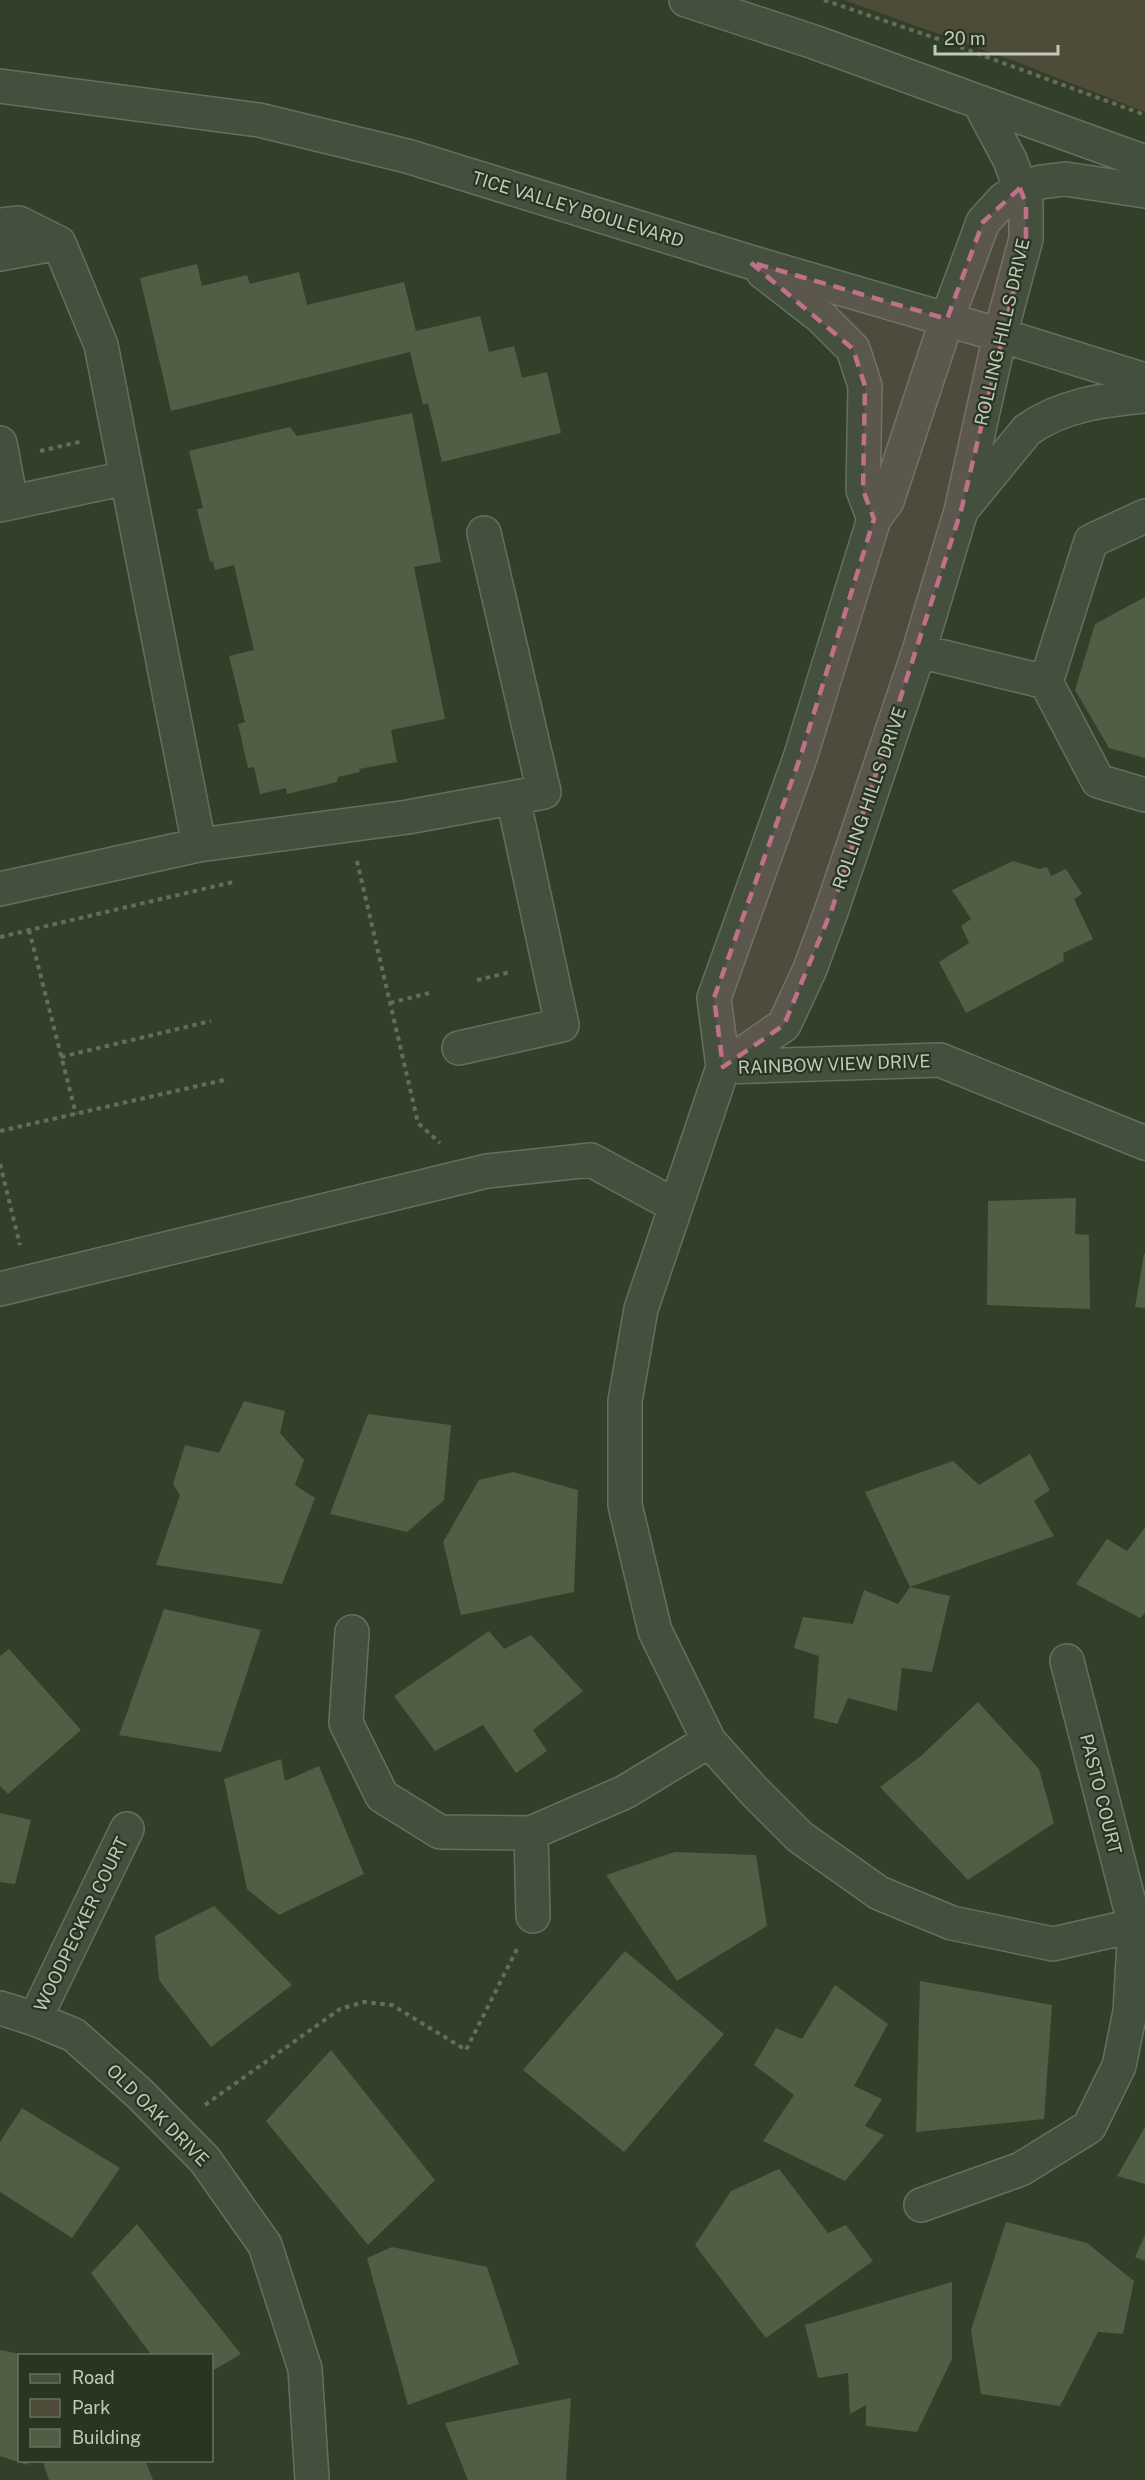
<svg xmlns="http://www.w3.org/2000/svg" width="1145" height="2480" font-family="'Public Sans',sans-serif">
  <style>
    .green { fill: #4e4c38 }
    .building { fill: #505e45 }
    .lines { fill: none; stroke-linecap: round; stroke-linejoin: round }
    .minor-casing { stroke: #64705d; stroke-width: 36 }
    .path { stroke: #676b57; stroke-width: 4; stroke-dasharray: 4.5 4.5; stroke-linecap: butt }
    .minor { stroke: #44503d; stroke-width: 33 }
    .marked { fill: #c0718a; fill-opacity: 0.2; stroke: #c0718a; stroke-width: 4.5; stroke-dasharray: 12 8; stroke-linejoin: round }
    .labels { text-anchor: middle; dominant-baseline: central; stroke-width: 4.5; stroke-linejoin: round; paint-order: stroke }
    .street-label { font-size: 18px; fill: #bfcab9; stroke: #293521 }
  </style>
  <rect width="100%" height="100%" fill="#324029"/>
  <!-- green -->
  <path class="green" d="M844,0h301v112l-131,-51z"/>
  <!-- building -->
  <path class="building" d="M197,264l5,22 45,-11 3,9 49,-12 8,33 97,-23 12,49 64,-15 9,36 25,-6 8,32 25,-6 14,61 -119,29 -14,-59 -5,2 -13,-53 -239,59 -31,-133z
    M412,413l29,149 -27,5 31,152 -54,11 6,32 -38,7 1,3 -22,5 -1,5 -50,12 -1,-6 -26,6 -6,-27 -6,1 -10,-44 7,-2 -16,-66 25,-6 -20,-85 -19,5 -2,-9 -3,1 -13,-53 6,-1 -14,-57 101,-24 7,9z
    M1145,597v161l-36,-10 -34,-58 20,-66z
    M1013,861l27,8 7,-2 4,9 15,-7 16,25 -8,5 19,40 -30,14 1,8 -98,52 -27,-51 30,-19 -8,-17 10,-7 -19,-29z
    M1076,1198l-1,36 14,1 1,74 -103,-4 1,-104z
    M1144,1254h1v54l-10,-1z
    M244,1401l41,10 -5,22 24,27 -9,25 20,13 -33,86 -126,-19 24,-70 -7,-11 12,-39 34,8z
    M368,1414l83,11 -7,75 -37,32 -77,-18z
    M1030,1454l20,36 -16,11 20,35 -144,51 40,9 -18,76 -30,-4 -5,43 -49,-13 -11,26 -23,-6 5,-62 -25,-8 9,-31 50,7 11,-34 34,14 12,-17 -45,-95 88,-31 26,24z
    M513,1472l65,18 -4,102 -113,23 -18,-73 36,-62z
    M1145,1528v85l-5,5 -64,-34 31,-45 20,12z
    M164,1609l97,21 -40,122 -102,-17z
    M489,1631l15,18 27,-14 52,56 -50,39 14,21 -31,22 -33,-48 -48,26 -41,-55z
    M9,1649l72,81 -73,64 -8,-8v-130z
    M978,1702l61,67 15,54 -86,57 -88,-93 41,-31z
    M281,1759l4,22 34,-15 45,108 -85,41 -32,-26 -23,-110z
    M0,1813l31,7 -16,64 -15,-2z
    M675,1852l81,3 11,71 -90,55 -71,-106z
    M214,1906l78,79 -81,62 -52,-67 -4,-44z
    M625,1951l99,83 -100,118 -101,-82z
    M920,1981l132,24 -8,114 -128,13z
    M835,1985l53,39 -34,62 28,13 -17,27 19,9 -39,46 -82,-40 31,-46 -40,-30 22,-37 26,11z
    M331,2050l104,130 -67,65 -102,-124z
    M22,2108l98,60 -48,70 -72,-46v-50z
    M1145,2127v57l-28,-8z
    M779,2169l49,64 18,-8 27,36 -107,77 -71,-93 36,-54z
    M1006,2222l81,21 47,38 -11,53 -25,-2 -38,74 -79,-12 -10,-64z
    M137,2224l104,130 -29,17v-15h-60l-61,-83z
    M1145,2235v26l-10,-4z
    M392,2247l95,20 32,97 -111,41 -41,-147z
    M952,2282v77l-35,73 -51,-6v-21l-16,9 -2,-41 -30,5 -13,-53z
    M0,2350l20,4v106h8v5l-28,-9z
    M571,2398l-5,82h-98l-23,-57z
    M46,2460h99l8,20h-104l-6,-18z"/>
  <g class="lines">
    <!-- minor casing -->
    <g class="minor-casing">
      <path id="minor" d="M686,0l128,42 331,120
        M0,86l259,34 148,36 343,106 250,73 145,45
        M1145,191l-80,-12 -24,3 -21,6 -16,11 -21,23 -36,97 -60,182 -13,18 -74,239 -86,240 9,69 -82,242 -16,92v104l30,126 54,110 45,50 46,46 79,56 73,30 101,21 92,-21
        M0,225l19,-2 40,20
        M0,254l59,-11 42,102 98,500
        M763,272l58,45 32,32 12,37 -2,104 11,29
        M0,443l11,59
        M0,505l126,-27
        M964,507l63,-77c35,-25 76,-30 118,-34
        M1145,516l-54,25 -45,141 52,99 47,14
        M919,651l127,31
        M0,889l199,-44 209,-28 136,-25 -60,-259
        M459,1048l103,-23 -49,-227
        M723,1067l61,-42 26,-56 22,-60 87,-258 42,-140 39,-176 26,-96v-35l-16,-44 -31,-58
        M723,1067l217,-7 205,83
        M0,1289l487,-118 104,-11 85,46
        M352,1632l-6,91 36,73 58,36 91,1 94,-41 84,-51
        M531,1833l2,83
        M0,2008l35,11 39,16 66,59 65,66 60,85 40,124 7,111
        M35,2019l92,-190
        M921,2205l100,-36 68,-42 30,-61 11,-54 5,-86 -68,-265"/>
    </g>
    <!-- path -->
    <path class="path" d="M824,0l114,39 207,76
      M40,451l43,-10
      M357,861l61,262 22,20
      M29,930l47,184
      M0,937l233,-55
      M477,980l34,-8
      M390,1003l39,-10
      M61,1057l150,-36
      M0,1131l224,-51
      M0,1164l20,81
      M205,2105l135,-96 24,-7 28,3 74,45 51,-101"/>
    <!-- minor -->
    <use href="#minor" class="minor"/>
  </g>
  <!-- marked area -->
  <path class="marked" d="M1020,188l6,16v35l-65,272 -129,398 -48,116 -61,42 -9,-69 86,-240 74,-239 -11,-29 2,-104 -12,-37 -103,-87 197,57 36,-97z"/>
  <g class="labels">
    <!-- street labels -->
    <g class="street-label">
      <text transform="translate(578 209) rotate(17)">TICE VALLEY BOULEVARD</text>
      <text transform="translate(1002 332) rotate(-77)">ROLLING HILLS DRIVE</text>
      <text transform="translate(869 798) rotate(-71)">ROLLING HILLS DRIVE</text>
      <text transform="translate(834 1064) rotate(-2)">RAINBOW VIEW DRIVE</text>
      <text transform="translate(1101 1794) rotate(76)">PASTO COURT</text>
      <text transform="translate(81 1924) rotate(-64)">WOODPECKER COURT</text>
      <text transform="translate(158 2115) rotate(45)">OLD OAK DRIVE</text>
    </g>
  </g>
  <!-- legend -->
  <rect x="18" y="2354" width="195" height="108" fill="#293521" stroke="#65715e" stroke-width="1.5"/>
  <rect x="30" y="2374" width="30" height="9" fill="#44503d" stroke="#65715e" stroke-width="1.5"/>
  <text x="72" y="2384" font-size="18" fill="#bfcab9">Road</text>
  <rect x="30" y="2399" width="30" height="18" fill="#4e4c38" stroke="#65715e" stroke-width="1.5"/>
  <text x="72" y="2414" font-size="18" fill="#bfcab9">Park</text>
  <rect x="30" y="2429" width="30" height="18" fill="#505e45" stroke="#65715e" stroke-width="1.5"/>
  <text x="72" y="2444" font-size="18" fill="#bfcab9">Building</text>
  <!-- scale -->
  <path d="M935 45v9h123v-9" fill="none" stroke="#bfcab9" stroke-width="3"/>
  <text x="944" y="45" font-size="18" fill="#bfcab9" stroke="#293521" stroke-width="4.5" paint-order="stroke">20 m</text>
</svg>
